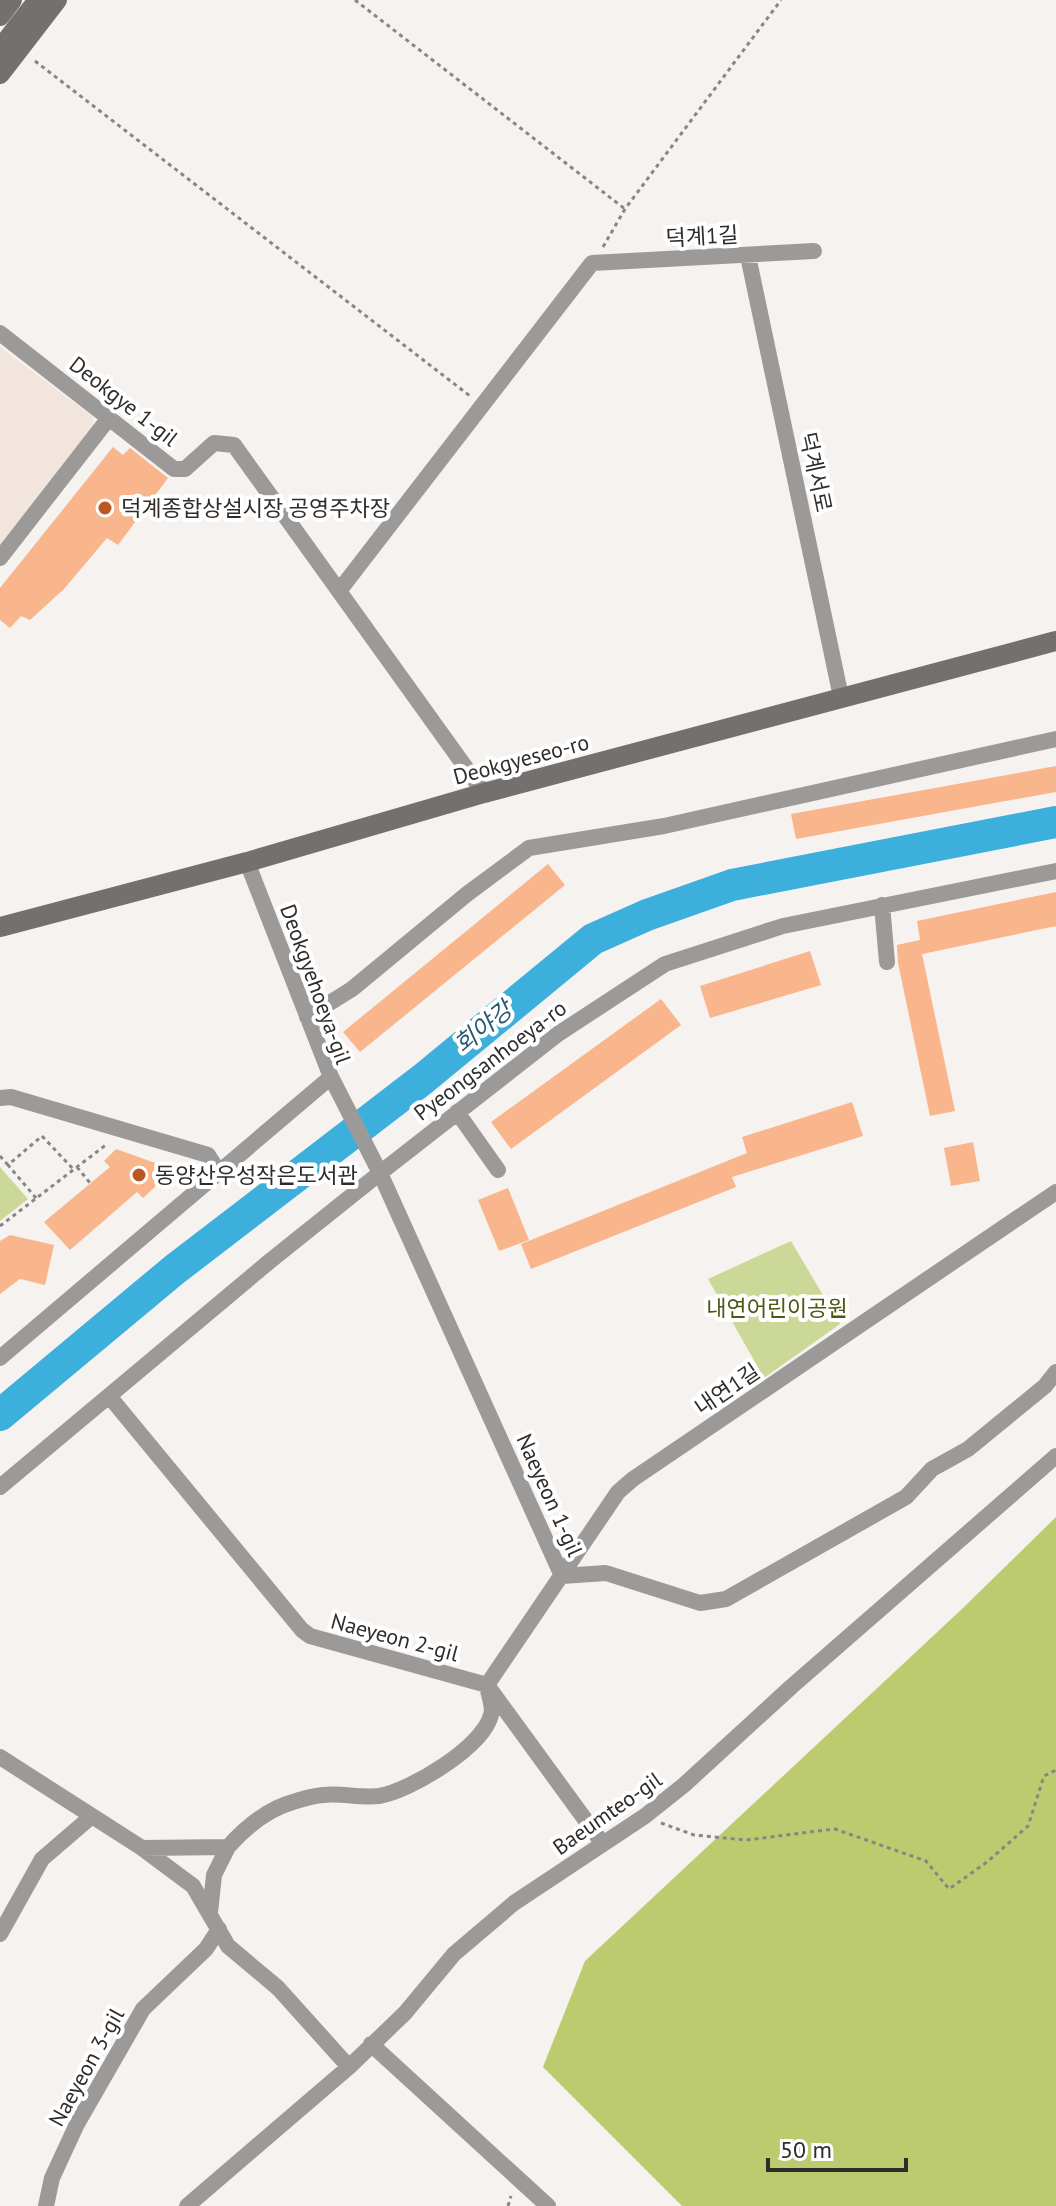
<svg xmlns="http://www.w3.org/2000/svg" width="1056" height="2206" font-family="'PT Sans','Noto Sans KR',sans-serif">
  <style>
    .built { fill: #f1e5de }
    .green { fill: #ccd897 }
    .forest { fill: #bccb6d }
    .lines { fill: none; stroke-linecap: round; stroke-linejoin: round }
    .river { stroke: #3cafdd; stroke-width: 32 }
    .building { fill: #f9b58b }
    .path { stroke: #888684; stroke-width: 3; stroke-dasharray: 4 4; stroke-linecap: butt }
    .street { stroke: #9c9a99; stroke-width: 16 }
    .secondary { stroke: #73706f; stroke-width: 20 }
    .poi-dot { fill: #ba5622; stroke: #fff; stroke-width: 3 }
    .labels { text-anchor: middle; dominant-baseline: central; stroke-width: 8; stroke-linejoin: round; paint-order: stroke }
    .street-label { font-size: 22px; fill: #2e2d2c; stroke: #fff }
    .poi-label { font-size: 22px; fill: #2e2d2c; stroke: #fff; text-anchor: start }
    .park-label { font-size: 22px; fill: #4e5711; stroke: #fff }
    .water-label { font-size: 24px; font-style: italic; fill: #2b596d; stroke: #fff }
  </style>
  <rect width="100%" height="100%" fill="#f6f2ef"/>
  <!-- built -->
  <path class="built" d="M0,347l93,70v9l-93,119z"/>
  <!-- green -->
  <path class="green" d="M0,1167l28,32 -28,22z
    M791,1241l49,83 -76,54 -56,-99z"/>
  <!-- forest -->
  <path class="forest" d="M1056,1517v689h-374l-139,-139 42,-106 378,-353z"/>
  <g class="lines">
    <!-- river -->
    <path class="river" d="M0,1415l174,-145 249,-191 170,-140 54,-24 85,-30 324,-63"/>
  </g>
  <!-- building -->
  <path class="building" d="M113,447l10,8 7,-7 38,30 -50,67 -11,-7 -43,51 -34,31 -9,-4 -11,12 -10,-8v-32z
    M1056,766v26l-260,47 -5,-25z
    M548,864l17,21 -205,167 -17,-20z
    M1056,892v34l-134,28 33,157 -25,5 -32,-153 -1,-18 23,-5 -3,-19z
    M810,951l11,34 -111,33 -10,-32z
    M661,999l20,26 -170,124 -20,-27z
    M852,1102l11,34 -131,41 4,10 -205,82 -10,-25 226,-91 -5,-16z
    M973,1142l7,39 -29,5 -7,-38z
    M116,1149l45,16 -4,20 -14,13 -6,-6 -67,58 -26,-28 66,-55 -6,-6z
    M508,1188l21,52 -30,11 -21,-51z
    M10,1235l44,10 -9,40 -25,-6 -20,15v-53z"/>
  <g class="lines">
    <!-- path -->
    <path class="path" d="M355,0l270,209
      M35,61l435,335
      M603,247l22,-38 156,-209
      M0,1156l8,9
      M77,1167l13,16
      M36,1198l-28,-33 34,-29 32,34
      M0,1226l107,-82
      M661,1823l33,12 52,5 89,-11 91,32 23,28 38,-27 41,-36 16,-50 12,-6
      M508,2206l3,-10"/>
    <!-- street -->
    <path class="street" d="M748,256l93,441
      M0,333l174,136h11l29,-26 20,2 250,348
      M0,558l109,-140
      M339,591l253,-328 222,-12
      M247,862l84,215 49,96 182,403
      M882,905l5,57
      M307,1017l45,-28 115,-95 62,-46 135,-22 392,-87
      M0,1098l11,-1 197,58 11,17
      M457,1112l41,58
      M0,1358l331,-281
      M109,1396l193,234 8,6 177,49 116,159
      M0,1487l270,-226 110,-88 178,-139 107,-70 118,-38 273,-55
      M562,1576l44,-3 94,30 26,-4 180,-102 26,-28 36,-20 77,-63 11,-14
      M0,1757l142,91 51,38 35,60 50,42 71,79
      M142,1848l86,-1c18,-20 39,-38 65,-45 9,-3 20,-6 30,-7 18,-2 37,3 56,1 31,-5 104,-49 112,-81 3,-8 -3,-21 -4,-30l131,-193 15,-13 423,-287
      M210,1913l4,-38 14,-28
      M0,1934l42,-75 50,-43
      M371,2044l177,162
      M46,2206l6,-28 25,-54 66,-115 63,-60 13,-20
      M187,2206l162,-139 56,-54 49,-59 60,-51 131,-87 39,-31 107,-98 265,-231"/>
    <!-- secondary -->
    <path class="secondary" d="M0,16l12,-16
      M0,49l38,-49
      M0,74l57,-74
      M0,927l247,-65 237,-69 572,-152"/>
  </g>
  <!-- markers -->
  <g class="poi-dot">
    <circle cx="105" cy="508" r="8"/>
    <circle cx="139" cy="1175" r="8"/>
  </g>
  <g class="labels">
    <!-- street labels -->
    <g class="street-label">
      <text transform="translate(702 236) rotate(-3)">덕계1길</text>
      <text transform="translate(124 401) rotate(38)">Deokgye 1-gil</text>
      <text transform="translate(816 472) rotate(78)">덕계서로</text>
      <text transform="translate(521 759) rotate(-15)">Deokgyeseo-ro</text>
      <text transform="translate(316 984) rotate(70)">Deokgyehoeya-gil</text>
      <text transform="translate(490 1060) rotate(-37)">Pyeongsanhoeya-ro</text>
      <text transform="translate(727 1389) rotate(-34)">내연1길</text>
      <text transform="translate(550 1495) rotate(66)">Naeyeon 1-gil</text>
      <text transform="translate(395 1637) rotate(15)">Naeyeon 2-gil</text>
      <text transform="translate(607 1813) rotate(-35)">Baeumteo-gil</text>
      <text transform="translate(86 2067) rotate(-61)">Naeyeon 3-gil</text>
    </g>
    <!-- poi labels -->
    <g class="poi-label">
      <text x="121" y="508">덕계종합상설시장 공영주차장</text>
      <text x="155" y="1175">동양산우성작은도서관</text>
    </g>
    <!-- park labels -->
    <g class="park-label">
      <text x="777" y="1308">내연어린이공원</text>
    </g>
    <!-- water labels -->
    <g class="water-label">
      <text transform="translate(483 1027) rotate(-39)">회야강</text>
    </g>
  </g>
  <!-- scale -->
  <path d="M768 2158v12h138v-12" fill="none" stroke="#2e2d2c" stroke-width="4"/>
  <text x="780" y="2158" font-size="24" fill="#2e2d2c" stroke="#ffffff" stroke-width="6" paint-order="stroke">50 m</text>
</svg>
